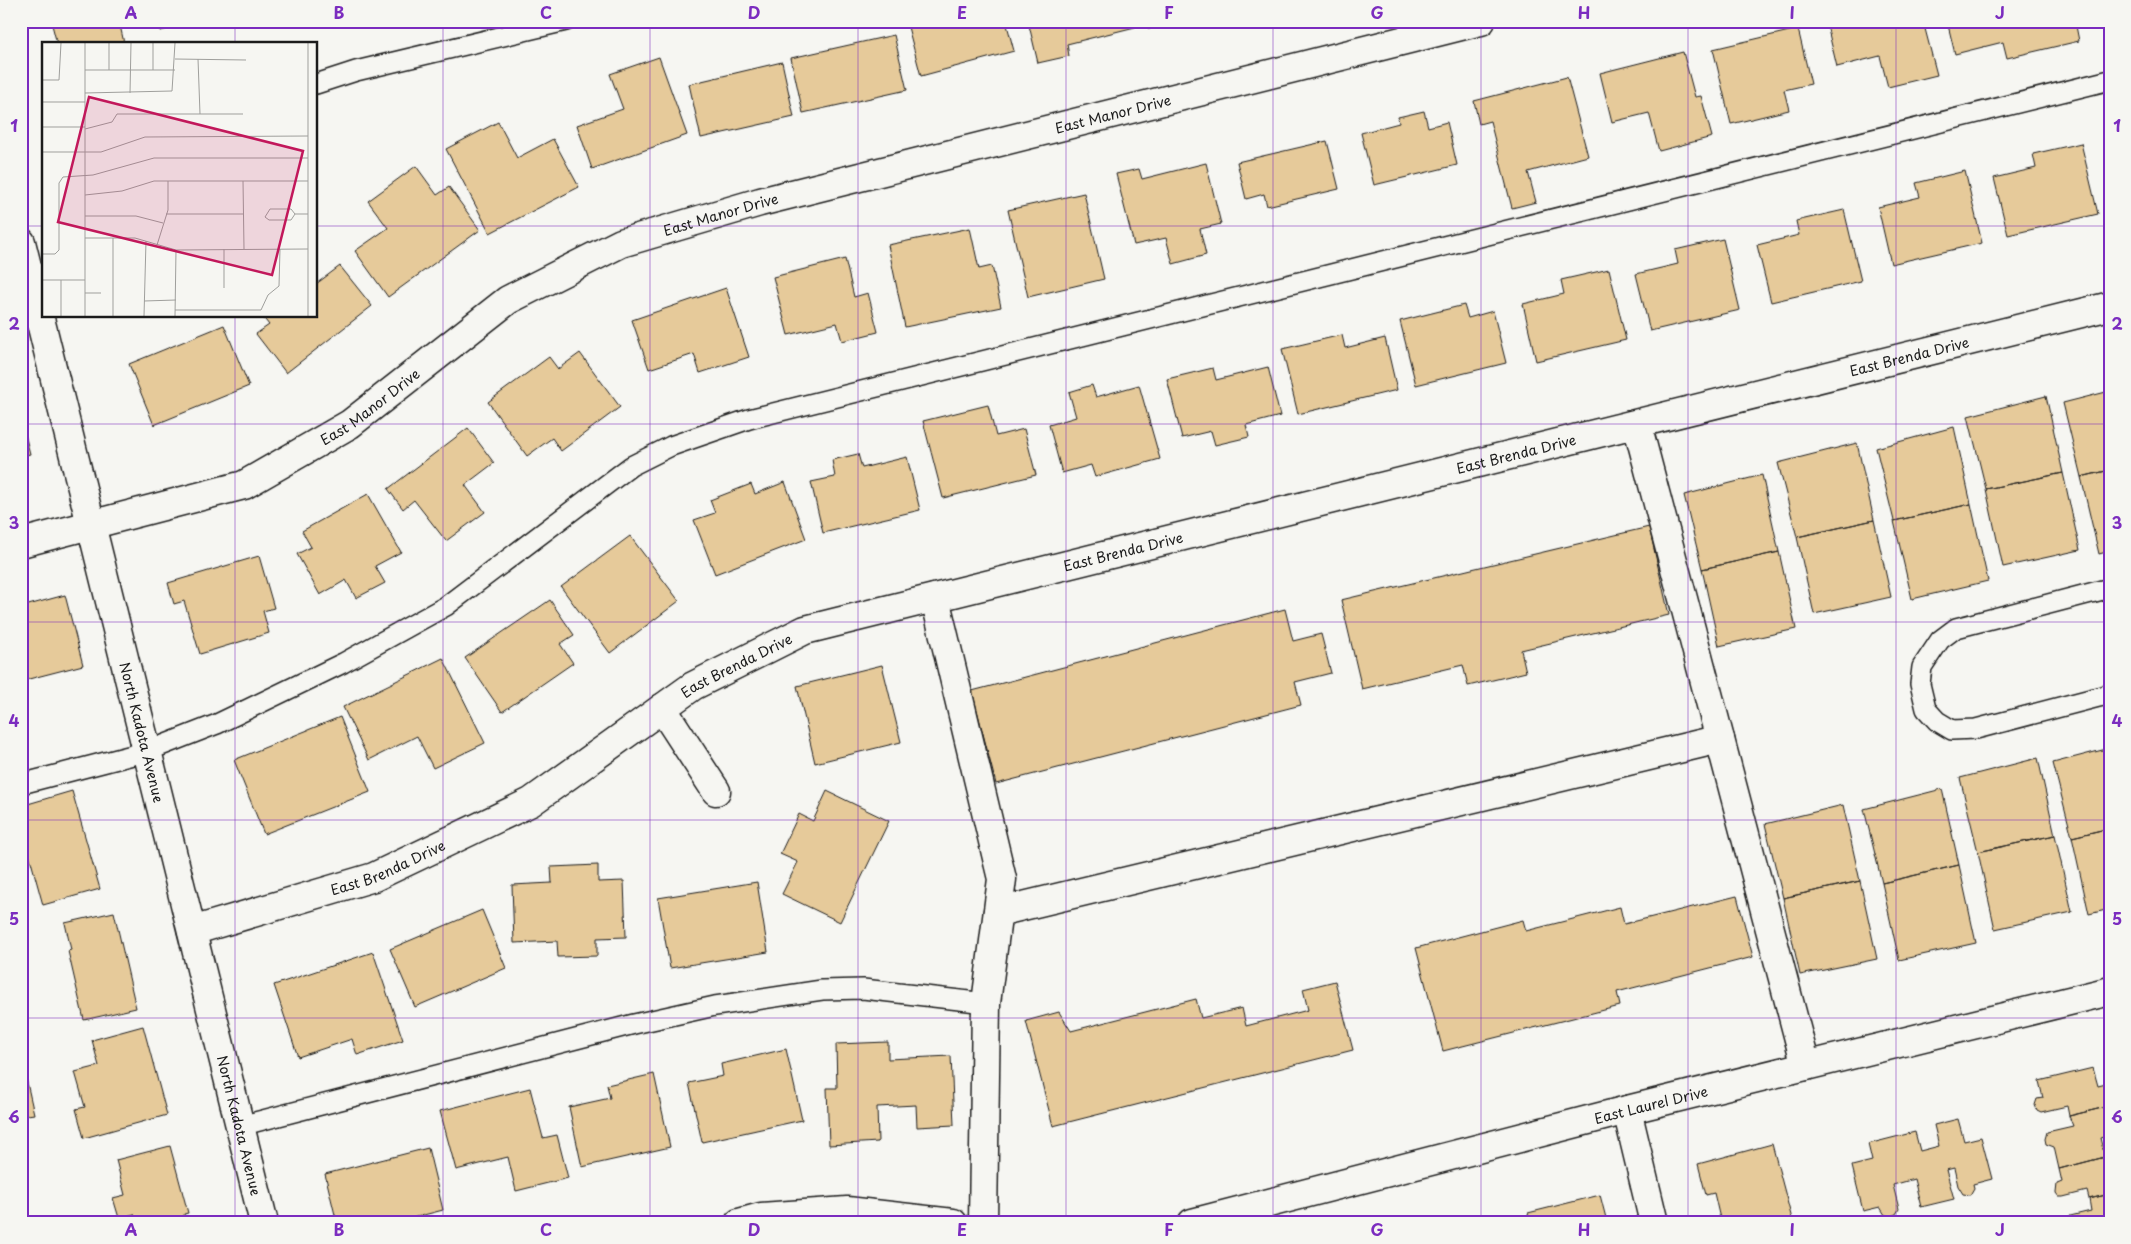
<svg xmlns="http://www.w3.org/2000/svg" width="2131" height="1244" font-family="'Playpen Sans',sans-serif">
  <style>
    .building { fill: #e6ca9a; stroke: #1c1c1c }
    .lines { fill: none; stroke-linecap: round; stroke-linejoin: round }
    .service-casing { stroke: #1c1c1c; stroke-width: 22 }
    .minor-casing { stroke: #1c1c1c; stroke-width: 31 }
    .service { stroke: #f6f6f2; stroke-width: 19 }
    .minor { stroke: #f6f6f2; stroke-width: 28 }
    .grid { fill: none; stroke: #7b2cbf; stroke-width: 1; stroke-opacity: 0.55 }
    .labels { text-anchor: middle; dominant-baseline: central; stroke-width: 5; stroke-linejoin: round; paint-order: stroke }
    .street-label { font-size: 14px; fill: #1c1c1c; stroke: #f6f6f2 }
    .inset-road { fill: none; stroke: #9f9f9c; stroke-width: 1 }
    .view { fill: #c2185b; fill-opacity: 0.15; stroke: #c2185b; stroke-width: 2.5 }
    .inset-edge { fill: none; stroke: #1c1c1c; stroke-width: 2.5 }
    .neatline { fill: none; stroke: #7b2cbf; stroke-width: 2 }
    .grid-label { font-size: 16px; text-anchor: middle; font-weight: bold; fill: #7b2cbf }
  </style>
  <rect width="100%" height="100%" fill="#f6f6f2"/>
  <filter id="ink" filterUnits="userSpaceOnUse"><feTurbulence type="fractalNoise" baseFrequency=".02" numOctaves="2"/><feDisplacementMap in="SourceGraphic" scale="10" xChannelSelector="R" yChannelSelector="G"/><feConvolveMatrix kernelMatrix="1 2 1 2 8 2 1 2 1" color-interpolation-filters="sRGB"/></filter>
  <g filter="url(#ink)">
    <!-- building -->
    <path class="building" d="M51,21h68l5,22 -67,1z
      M158,21h42l-40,10z
      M931,21h75l8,30 -93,25 -13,-49z
      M1028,21h105l2,6 -68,17 2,12 -31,7z
      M1147,21h33l-31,8z
      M1826,21h97l14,54 -49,12 -8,-31 -43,11z
      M1947,21h128l4,20 -72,17 -4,-16 -48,12z
      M1798,29l13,55 -27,6 5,20 -58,14 -18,-75z
      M894,35l13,55 -104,23 -12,-55z
      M1683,52l12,45 6,-1 11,41 -53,14 -10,-38 -37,9 -12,-49z
      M659,57l28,78 -95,34 -15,-44 46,-16 -13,-35z
      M782,62l12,55 -93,21 -12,-54z
      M1567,77l21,79 -60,16 8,30 -24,6 -22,-87 -11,3 -5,-23z
      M1424,111l4,16 19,-5 10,43 -83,20 -13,-52 38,-10 -1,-6z
      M498,122l19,36 36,-19 26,48 -89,46 -44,-84z
      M1327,141l12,48 -72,17 -3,-12 -18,5 -9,-37z
      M2081,143l17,71 -90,21 -14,-57 42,-10 -3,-14z
      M1206,163l15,61 -21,5 6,26 -33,9 -7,-26 -32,7 -18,-71 23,-5 3,10z
      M416,166l21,29 12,-8 31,43 -92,67 -33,-46 33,-23 -20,-27z
      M1965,171l17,72 -91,21 -13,-57 42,-10 -4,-14z
      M1084,193l20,86 -76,18 -20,-87z
      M1844,210l17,71 -90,21 -14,-57 42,-10 -3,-14z
      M970,228l9,41 13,-3 9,41 -96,20 -17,-82z
      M1723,239l17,71 -90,21 -14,-57 42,-10 -3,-14z
      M845,259l9,38 14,-4 10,39 -36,9 -5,-18 -49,12 -15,-58z
      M340,266l32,40 -86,67 -30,-39 13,-9 -7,-9h54v-32z
      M1609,269l17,71 -90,21 -13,-57 41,-10 -3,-14z
      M726,288l23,69 -49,16 -6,-19 -45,15 -17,-49z
      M1464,305l4,13 25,-7 13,52 -90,22 -16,-64z
      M224,325l25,61 -95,39 -25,-61z
      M1342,335l3,13 40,-10 12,52 -99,24 -16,-65z
      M580,353l40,54 -59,44 -9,-13 -25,18 -39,-54 61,-45 9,12z
      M1268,367l12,49 -34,9 3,12 -34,8 -4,-14 -29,7 -15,-59 46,-11 3,12z
      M1092,385l4,12 43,-12 21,74 -65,18 -4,-12 -29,8 -13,-48 27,-8 -7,-25z
      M2110,391v79l-29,7 -18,-74z
      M2046,396l17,77 -77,16 -18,-73z
      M988,405l8,31 28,-7 12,46 -93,23 -20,-77z
      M21,418l9,36 -9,2z
      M1954,427l17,77 -77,17 -18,-73z
      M468,428l26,35 -29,22 20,27 -39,29 -32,-41 -11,9 -15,-20z
      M1857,443l17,77 -77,17 -19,-74z
      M858,454l4,14 45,-11 13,53 -97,23 -12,-51 24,-5 -3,-17z
      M2110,470v81l-11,3 -18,-77z
      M2063,473l17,77 -77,17 -17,-78z
      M1762,475l17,77 -77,17 -18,-74z
      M785,482l21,57 -91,35 -21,-54 21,-7 -5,-13 41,-16 4,10z
      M368,494l33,58 -26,14 10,17 -29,15 -10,-18 -26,15 -23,-41 14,-7 -9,-16z
      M1971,504l17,77 -76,18 -18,-78z
      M1874,520l17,77 -77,17 -17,-77z
      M1649,527l20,88 -148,35 5,22 -58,14 -5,-21 -101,24 -21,-89z
      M630,536l49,65 -69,52 -49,-66z
      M1779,552l17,77 -77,17 -17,-77z
      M259,556l15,52 -11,3 6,22 -69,21 -16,-53 -10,3 -6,-21z
      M65,595l18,70 -58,15 -4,-12v-61z
      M550,600l24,35 -14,9 13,19 -71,49 -37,-54z
      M1285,609l8,32 28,-7 10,39 -36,9 6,23 -305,79 -24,-93z
      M443,658l42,85 -52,25 -16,-32 -48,24 -26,-53z
      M882,665l19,77 -86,21 -18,-77z
      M340,717l30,75 -106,42 -30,-74z
      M2110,748v80l-38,9 -19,-74z
      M2038,758l17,77 -77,17 -18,-74z
      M1942,789l17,76 -77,18 -18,-74z
      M72,791l28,98 -57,16 -22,-80v-19z
      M827,791l62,30 -49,101 -58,-28 16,-32 -18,-8 19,-40 14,7z
      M1843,805l17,76 -77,17 -18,-74z
      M2110,828v81l-21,5 -17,-77z
      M2055,835l17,77 -77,17 -17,-77z
      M598,865v17l26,-1 2,56 -29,1v18l-39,1 -1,-16 -43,2 -2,-58 40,-2 -1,-16z
      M1959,865l17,78 -77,17 -17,-77z
      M1860,881l17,78 -77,16 -17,-77z
      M757,882l11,70 -98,16 -12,-70z
      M1737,896l16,61 -136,35 3,14 -177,45 -27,-103 107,-28 3,11 94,-24 4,17z
      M482,910l24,58 -91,39 -25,-58z
      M114,912l22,96 -52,12 -16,-69 3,-1 -6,-27z
      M373,952l30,88 -46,15 -5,-16 -54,18 -24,-72z
      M1335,981l18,69 -300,76 -27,-105 33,-9 12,19 125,-32 5,19 41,-10 4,18 62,-16 -5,-21z
      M143,1026l24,89 -83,23 -8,-29 9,-2 -10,-35 24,-6 -7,-26z
      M888,1042v17l63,-3 3,69 -37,2 -1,-22 -39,2 1,35 -49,3 -2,-57h10l-1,-44z
      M786,1049l16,71 -100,22 -13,-59 34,-7 -2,-12z
      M2093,1068l5,18 12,-3v23l-41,10 -2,-10 -26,6 -4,-2 -2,-5 2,-6 6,-1 -4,-17z
      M24,1069l10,45 -13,2v-46z
      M654,1074l16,73 -88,20 -13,-60 41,-9 -3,-13z
      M530,1088l13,50 14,-3 11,43 -52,13 -8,-34 -52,13 -16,-59z
      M2110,1106v29l-10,3 5,19 -46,12 -5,-22 -8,-3 -1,-5 2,-7 26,-6 -4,-10z
      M1958,1119l6,22 17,-4 11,42 -19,5 1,4 -4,7 -7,-1 -5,-8 -4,-18 -8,2 8,29 -33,8 -7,-28 -21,6 6,24 -3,5 -5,2 -6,-1 -5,-8 -17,4 -11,-45 20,-5 -4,-17 47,-12 5,19 19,-5 -5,-21z
      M1772,1144l21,79h-72l-7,-30 -8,2 -8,-31z
      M170,1146l18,67 -4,1 2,9h-50l-2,-9 -15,4 -6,-20 12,-3 -9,-35z
      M428,1148l15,62 -50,13h-56l-12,-49z
      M2105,1157l5,14v23l-21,5 -2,-8 -24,6h-4l-3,-4 1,-9 5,-2 -3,-13z
      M2110,1194v29h-47l3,-6 25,-6 -2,-12z
      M1600,1195l7,27 -76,1 -3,-10z"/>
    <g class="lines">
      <!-- service casing -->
      <g class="service-casing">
        <path id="service" d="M316,84l40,-13 210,-50
          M2110,588l-154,40 -16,12 -18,27 -2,17 6,25 11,12 15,9 24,-1 134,-35
          M21,784l127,-33 69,-27 126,-61 103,-57 185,-140 40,-20 78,-27 1361,-339
          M240,1126l394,-102 81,-18 107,-16 41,-1 123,14"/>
      </g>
      <!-- minor casing -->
      <g class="minor-casing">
        <g id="minor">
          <path id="s1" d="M21,242l243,981"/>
          <path d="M1637,424l169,642"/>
          <path id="s2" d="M21,543l223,-58 106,-61 158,-124 113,-57 139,-41 721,-181"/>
          <path d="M935,598l67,281 -16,124 -3,220"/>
          <path d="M662,708l54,83"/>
          <path d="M998,912l722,-173"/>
          <path id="s3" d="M192,931l182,-54 157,-75 162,-116 112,-56 1305,-324"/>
          <path d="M1627,1110l27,113"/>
          <path d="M739,1223l22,-6 86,-6 106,12"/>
          <path id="s4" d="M1192,1223l435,-113 483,-119"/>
        </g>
      </g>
      <!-- service -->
      <use href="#service" class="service"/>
      <!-- minor -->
      <use href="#minor" class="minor"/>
    </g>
  </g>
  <!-- grid -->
  <path class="grid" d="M235,21v23M443,21v1202M650,21v1202M858,21v1202M1066,21v1202M1273,21v1202M1481,21v1202M1688,21v1202M1896,21v1202M21,226h23M316,226h1794M235,316v907M21,424h2089M21,622h2089M21,820h2089M21,1018h2089"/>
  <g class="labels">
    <!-- street labels -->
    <g class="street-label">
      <text stroke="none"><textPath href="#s2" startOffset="1189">East Manor Drive</textPath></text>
      <text stroke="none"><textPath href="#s2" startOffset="784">East Manor Drive</textPath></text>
      <text stroke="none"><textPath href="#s3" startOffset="1826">East Brenda Drive</textPath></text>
      <text stroke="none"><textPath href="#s2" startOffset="379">East Manor Drive</textPath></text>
      <text stroke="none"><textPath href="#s3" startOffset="1421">East Brenda Drive</textPath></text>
      <text stroke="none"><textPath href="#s3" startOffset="1016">East Brenda Drive</textPath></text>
      <text stroke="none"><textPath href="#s3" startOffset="611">East Brenda Drive</textPath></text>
      <text stroke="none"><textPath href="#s1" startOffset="505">North Kadota Avenue</textPath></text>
      <text stroke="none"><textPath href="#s3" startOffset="206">East Brenda Drive</textPath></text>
      <text stroke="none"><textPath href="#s4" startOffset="474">East Laurel Drive</textPath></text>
      <text stroke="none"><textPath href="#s1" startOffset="910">North Kadota Avenue</textPath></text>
    </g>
  </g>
  <!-- overview -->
  <g transform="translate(42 42)">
    <rect width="275" height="275" fill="#f6f6f2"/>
    <path class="inset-road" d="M67,1v27M111,1v27M133,17l71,1M156,17l2,55M43,28h90M0,38h17l2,-37M43,51l87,-2 3,-48M88,51l1,-50M0,60h43M0,85h43M43,87l27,-7 5,-8h126M0,110h59l44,-15 163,-1M201,139l1,68M43,153l37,-4 32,-10h154M124,172h77M253,172l-4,6h-22l-4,-3 5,-8h21l4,5h13M43,174h51l27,7M43,196h50l41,12 132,-1M115,203l11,-35v-29M0,212h13l4,-4v-67l4,-6 30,-2 61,-17h154M0,238h43M19,238v36M182,246v-39M43,251h16M102,259l32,-1M133,268h86l7,-15 11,-9 1,-37M43,274v-273M71,274v-78M102,274l2,-75M133,274l1,-66M266,274v-273"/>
    <path class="view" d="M47,55l214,54 -31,124 -214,-53z"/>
    <rect width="275" height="275" class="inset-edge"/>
  </g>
  <!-- margin -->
  <rect width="2131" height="1244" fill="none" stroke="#f6f6f2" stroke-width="55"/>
  <rect x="28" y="28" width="2076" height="1188" class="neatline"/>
  <g class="grid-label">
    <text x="131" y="19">A</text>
    <text x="339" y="19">B</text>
    <text x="546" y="19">C</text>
    <text x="754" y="19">D</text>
    <text x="962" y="19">E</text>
    <text x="1169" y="19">F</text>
    <text x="1377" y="19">G</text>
    <text x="1584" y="19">H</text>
    <text x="1792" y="19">I</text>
    <text x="2000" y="19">J</text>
    <text x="14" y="132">1</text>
    <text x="2117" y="132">1</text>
    <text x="14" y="330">2</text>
    <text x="2117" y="330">2</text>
    <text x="14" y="529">3</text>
    <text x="2117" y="529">3</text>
    <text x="14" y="727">4</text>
    <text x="2117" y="727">4</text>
    <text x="14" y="925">5</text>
    <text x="2117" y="925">5</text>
    <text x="14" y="1123">6</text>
    <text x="2117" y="1123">6</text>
    <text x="131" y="1236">A</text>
    <text x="339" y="1236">B</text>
    <text x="546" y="1236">C</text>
    <text x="754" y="1236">D</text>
    <text x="962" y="1236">E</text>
    <text x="1169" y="1236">F</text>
    <text x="1377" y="1236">G</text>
    <text x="1584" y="1236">H</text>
    <text x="1792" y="1236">I</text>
    <text x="2000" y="1236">J</text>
  </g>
</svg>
